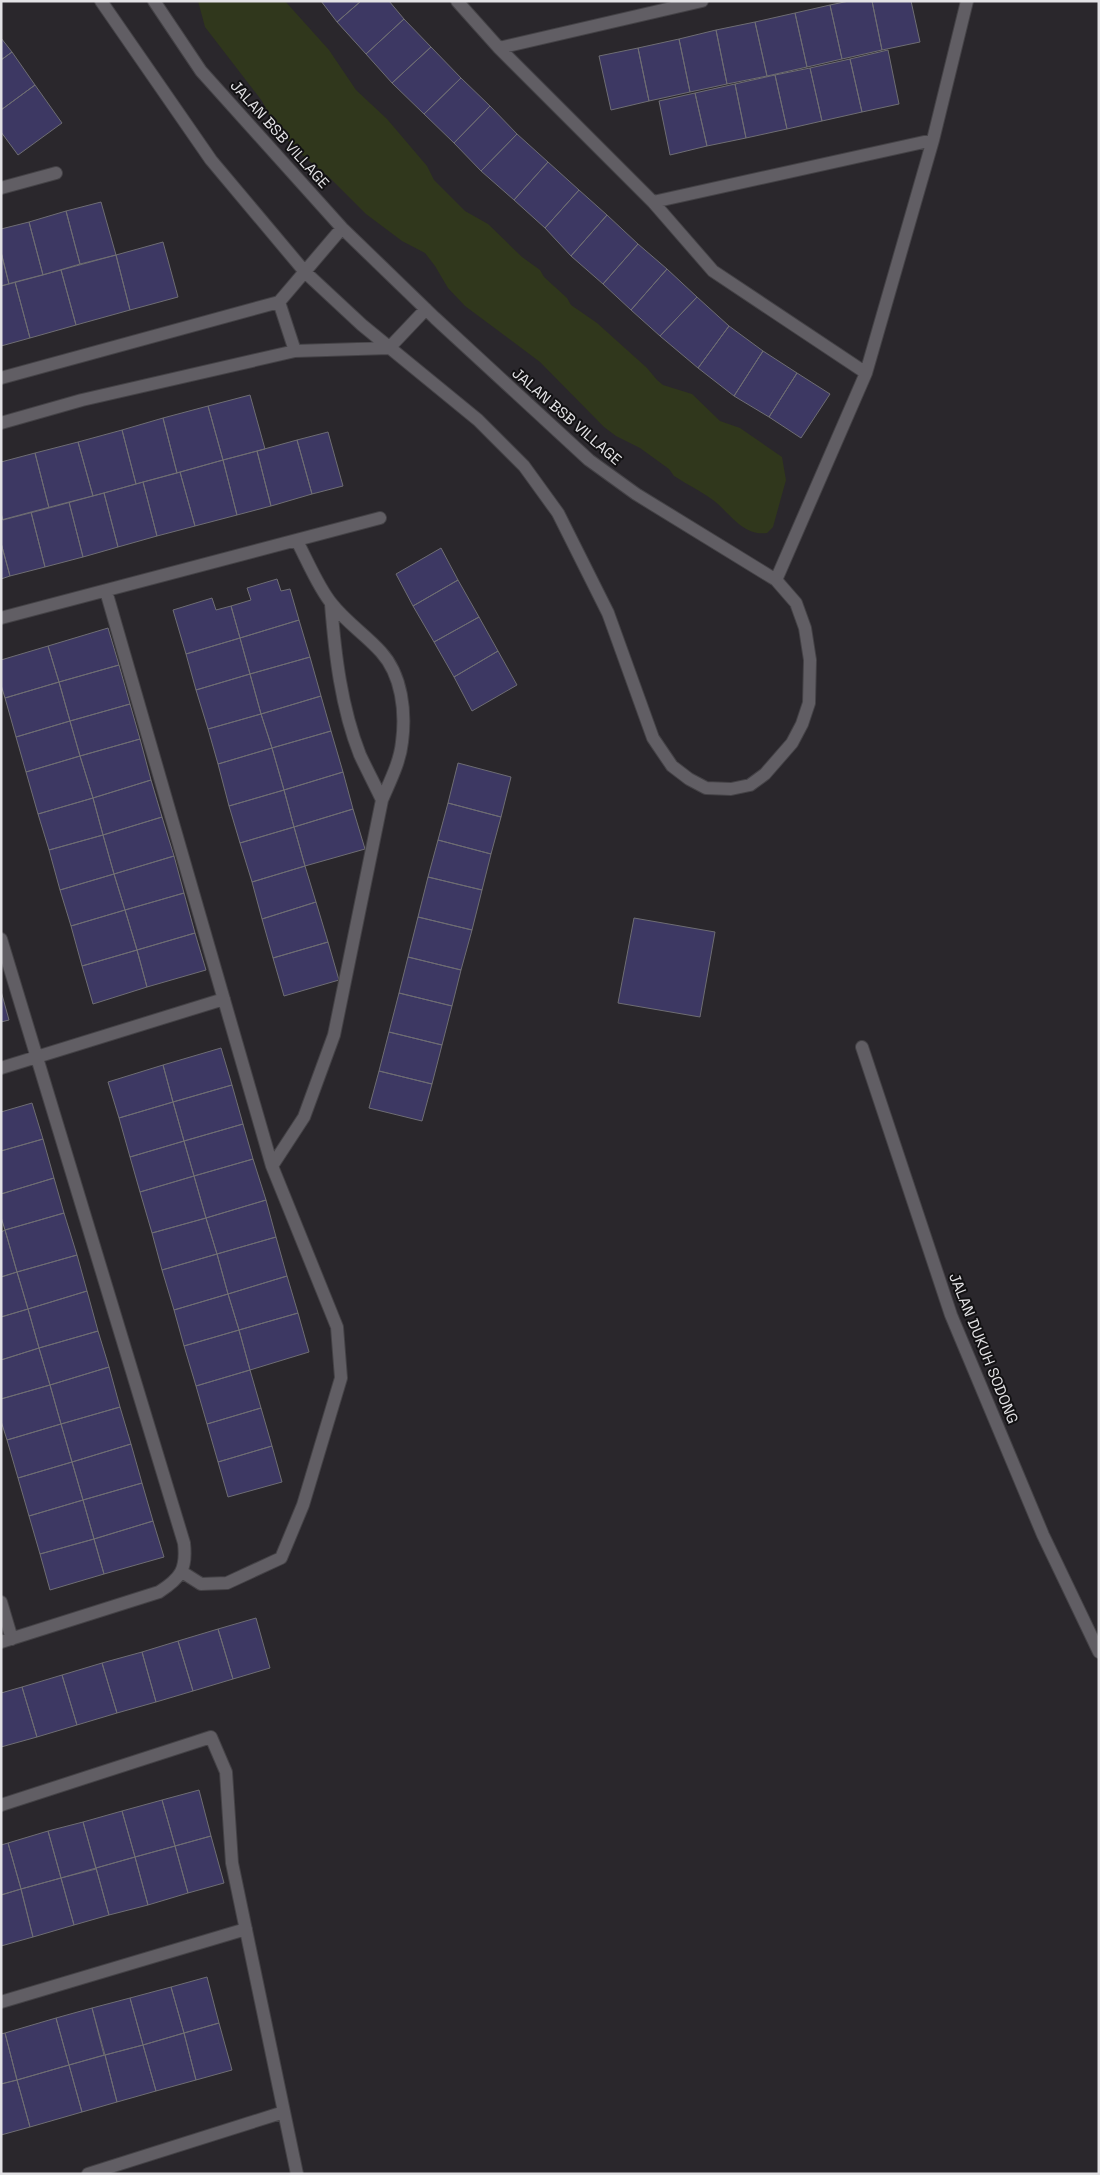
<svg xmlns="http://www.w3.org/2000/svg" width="1100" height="2175" font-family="'Space Grotesk',sans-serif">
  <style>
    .green { fill: #30371c }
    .building { fill: #3d3863; stroke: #6e6d73 }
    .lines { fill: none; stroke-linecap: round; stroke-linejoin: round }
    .minor-casing { stroke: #444246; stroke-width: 14 }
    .minor { stroke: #615e64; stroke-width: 12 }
    .labels { text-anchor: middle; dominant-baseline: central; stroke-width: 4; stroke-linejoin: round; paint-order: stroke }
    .street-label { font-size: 15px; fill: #e3e2e5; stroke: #121113 }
  </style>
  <rect width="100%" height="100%" fill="#2a272c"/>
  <!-- green -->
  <path class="green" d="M198,1h87l44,49 27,40 31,29 40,47 7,14 31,31 23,13 34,33 18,13 4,7 23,21 4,7 26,18 50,45 10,12 6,5 29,9 28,27 20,7 42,29 4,23 -13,47 -6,6c-22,3 -35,-16 -49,-29 -13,-11 -30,-19 -44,-28l-5,-7 -29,-21 -24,-12 -12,-9 -64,-65 -75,-56 -17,-18 -13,-22 -10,-13 -23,-12 -36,-27 -35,-35 -36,-30 -22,-27 -11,-21 -57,-74z"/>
  <!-- building -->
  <path class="building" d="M321,1h40l-24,21z
    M361,1h28l15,18 -38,35 -29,-32z
    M849,1h23l10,49 -40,9 -12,-54z
    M872,1h39l9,41 -38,8z
    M830,5l12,54 -35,8 -12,-54z
    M795,13l12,54 -40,9 -12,-54z
    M404,19l27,28 -39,36 -26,-29z
    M755,22l12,54 -40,8 -11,-54z
    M716,30l11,54 -37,8 -11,-53z
    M1,38l11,14 -11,8z
    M679,39l11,53 -41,9 -11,-53z
    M431,47l30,31 -37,36 -32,-31z
    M638,48l11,53 -38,9 -12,-54z
    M888,50l11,54 -37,8 -12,-53z
    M12,52l23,33 -34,25v-50z
    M850,59l12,53 -40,9 -12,-53z
    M810,68l12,53 -35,8 -12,-54z
    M775,75l12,54 -41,9 -11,-54z
    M461,78l29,28 -36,37 -30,-29z
    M735,84l11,54 -39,8 -12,-53z
    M35,85l27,38 -44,32 -17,-23v-22z
    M695,93l12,53 -37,9 -11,-54z
    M490,106l27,28 -36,37 -27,-28z
    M517,134l31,28 -34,38 -33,-29z
    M548,162l31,28 -34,38 -31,-28z
    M579,190l28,25 -36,41 -26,-28z
    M101,202l15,53 -36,9 -14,-53z
    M66,211l14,53 -37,11 -14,-53z
    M607,215l31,29 -35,40 -32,-28z
    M29,222l14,53 -34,9 -8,-32v-23z
    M163,242l15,55 -48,13 -14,-55z
    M638,244l29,25 -36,41 -28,-26z
    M1,252l8,32 -8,2z
    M116,255l14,55 -54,15 -15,-55z
    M667,269l30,28 -37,39 -29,-26z
    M61,270l15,55 -46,13 -15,-56z
    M15,282l15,56 -29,8v-60z
    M697,297l32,29 -31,42 -38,-32z
    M729,326l34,25 -29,45 -36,-28z
    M763,351l34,22 -28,44 -35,-21z
    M797,373l33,21 -29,44 -32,-21z
    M250,395l15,54 -42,11 -15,-54z
    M208,406l15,54 -46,13 -14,-55z
    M163,418l14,55 -41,11 -14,-54z
    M122,430l14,54 -43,12 -15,-54z
    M328,432l15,54 -31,8 -15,-54z
    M297,440l15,54 -41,12 -14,-55z
    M78,442l15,54 -44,12 -14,-55z
    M257,451l14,55 -34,9 -14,-55z
    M35,453l14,55 -46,12 -2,-7v-51z
    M223,460l14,55 -42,11 -15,-54z
    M180,472l15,54 -38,10 -14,-54z
    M143,482l14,54 -39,11 -14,-54z
    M104,493l14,54 -35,10 -14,-55z
    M69,502l14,55 -38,10 -14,-55z
    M31,512l14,55 -35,9 -9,-33v-23z
    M1,543l9,33 -9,3z
    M441,548l17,32 -45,26 -17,-32z
    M277,579l4,12 9,-2 9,31 -59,18 -9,-32 20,-6 -4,-12z
    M458,580l21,37 -45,25 -21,-36z
    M212,598l4,12 15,-4 9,32 -54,16 -13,-44z
    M479,617l19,34 -44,26 -20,-35z
    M299,620l11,37 -60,17 -10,-36z
    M108,628l11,37 -60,17 -11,-36z
    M240,638l10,36 -54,16 -10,-36z
    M48,646l11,36 -54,16 -4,-13v-25z
    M498,651l19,34 -45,26 -18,-34z
    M310,657l11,39 -60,18 -11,-40z
    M119,665l11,39 -60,17 -11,-39z
    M250,674l11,40 -53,15 -12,-39z
    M59,682l11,39 -54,16 -11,-39z
    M321,696l10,35 -59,17 -11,-34z
    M130,704l10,35 -60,17 -10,-35z
    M261,714l11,34 -54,16 -10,-35z
    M70,721l10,35 -54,16 -10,-35z
    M331,731l12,41 -59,18 -12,-42z
    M140,739l11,41 -58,18 -13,-42z
    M272,748l12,42 -55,16 -11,-42z
    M80,756l13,42 -55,16 -12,-42z
    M458,763l53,14 -10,40 -53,-14z
    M343,772l10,37 -59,18 -10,-37z
    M151,780l11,37 -59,18 -10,-37z
    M284,790l10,37 -54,16 -11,-37z
    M93,798l10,37 -54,15 -11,-36z
    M448,803l53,14 -10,37 -53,-14z
    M353,809l12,40 -60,17 -11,-39z
    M162,817l12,39 -60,18 -11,-39z
    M294,827l11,39 -53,16 -12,-39z
    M103,835l11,39 -54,16 -11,-40z
    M438,840l53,14 -9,36 -54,-13z
    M174,856l10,37 -59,17 -11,-36z
    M305,866l11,36 -54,17 -10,-37z
    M114,874l11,36 -54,16 -11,-36z
    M428,877l54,13 -10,40 -54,-13z
    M184,893l11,40 -58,17 -12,-40z
    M316,902l12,40 -55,16 -11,-39z
    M125,910l12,40 -55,16 -11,-40z
    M418,917l54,13 -11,40 -53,-13z
    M634,918l81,14 -15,85 -82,-14z
    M195,933l11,37 -59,17 -10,-37z
    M328,942l11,38 -55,16 -11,-38z
    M137,950l10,37 -54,17 -11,-38z
    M408,957l53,13 -9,36 -53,-13z
    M1,991l8,29 -8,2z
    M399,993l53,13 -10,39 -53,-13z
    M389,1032l53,13 -10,39 -53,-13z
    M221,1048l11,37 -59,17 -10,-37z
    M163,1065l10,37 -54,16 -11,-36z
    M379,1071l53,13 -10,37 -53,-13z
    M232,1085l11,39 -59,17 -11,-39z
    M173,1102l11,39 -54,16 -11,-39z
    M32,1103l11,36 -42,12v-39z
    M243,1124l10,35 -59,17 -10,-35z
    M43,1139l11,39 -53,16v-43z
    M184,1141l10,35 -54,16 -10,-35z
    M253,1159l13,41 -60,18 -12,-42z
    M194,1176l12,42 -54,15 -12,-41z
    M54,1178l10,35 -59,17 -4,-13v-23z
    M266,1200l10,37 -59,17 -11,-36z
    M64,1213l13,42 -60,17 -12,-42z
    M206,1218l11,36 -55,16 -10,-37z
    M5,1230l12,42 -16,5v-45z
    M276,1237l11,39 -59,18 -11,-40z
    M217,1254l11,40 -54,16 -12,-40z
    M77,1255l10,36 -59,18 -11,-37z
    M17,1272l11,37 -27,8v-40z
    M287,1276l11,37 -59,17 -11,-36z
    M87,1291l11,40 -59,17 -11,-39z
    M228,1294l11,36 -55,16 -10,-36z
    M28,1309l11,39 -38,12v-43z
    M298,1313l11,39 -59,18 -11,-40z
    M239,1330l11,40 -54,16 -12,-40z
    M98,1331l11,36 -59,18 -11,-37z
    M39,1348l11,37 -49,14v-39z
    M109,1367l11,40 -59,17 -11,-39z
    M250,1370l11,38 -54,16 -11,-38z
    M50,1385l11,39 -54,16 -6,-19v-22z
    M120,1407l11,37 -59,18 -11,-38z
    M261,1408l11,38 -54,16 -11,-38z
    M61,1424l11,38 -54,16 -11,-38z
    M131,1444l11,39 -59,17 -11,-38z
    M272,1446l10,36 -54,15 -10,-35z
    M72,1462l11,38 -54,16 -11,-38z
    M142,1483l11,38 -59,18 -11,-39z
    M83,1500l11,39 -54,15 -11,-38z
    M153,1521l11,36 -60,17 -10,-35z
    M94,1539l10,35 -54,16 -10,-36z
    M256,1618l14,50 -37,11 -15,-50z
    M218,1629l15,50 -40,12 -15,-50z
    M178,1641l15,50 -37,11 -14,-50z
    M142,1652l14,50 -39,11 -15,-50z
    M102,1663l15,50 -40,12 -15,-50z
    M62,1675l15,50 -40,12 -15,-50z
    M22,1687l15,50 -36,10v-54z
    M199,1790l12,46 -36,10 -13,-46z
    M162,1800l13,46 -40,11 -13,-46z
    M122,1811l13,46 -39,11 -13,-46z
    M83,1822l13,47 -35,9 -13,-47z
    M48,1831l13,47 -40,11 -13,-46z
    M211,1836l13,47 -36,10 -13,-47z
    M8,1843l13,46 -20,6v-50z
    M175,1846l13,47 -40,12 -13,-48z
    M135,1857l13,48 -39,10 -13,-47z
    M96,1868l13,47 -35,10 -13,-47z
    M61,1878l13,47 -41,12 -12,-48z
    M21,1889l12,48 -32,9v-51z
    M207,1977l12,46 -35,10 -13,-46z
    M171,1987l13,46 -41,12 -13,-47z
    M130,1998l13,47 -38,10 -13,-47z
    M92,2008l12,47 -35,10 -13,-47z
    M56,2018l13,47 -52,15 -12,-47z
    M219,2023l13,47 -36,10 -12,-47z
    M5,2033l12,47 -16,4v-50z
    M184,2033l12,47 -40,11 -13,-46z
    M143,2045l13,46 -39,11 -12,-47z
    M105,2055l12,47 -35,10 -13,-47z
    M69,2065l13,47 -52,15 -13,-47z
    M17,2080l13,47 -29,8v-51z"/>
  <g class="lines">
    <!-- minor casing -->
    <g class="minor-casing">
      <path id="minor" d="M101,1l110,159 94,112 57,53 116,95 46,46 34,47 50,100 45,125 19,28 17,13 17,9 25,1 19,-4 15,-11 27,-31 10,-19 7,-21 1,-43 -5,-32 -9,-25 -20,-23 -140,-86 -47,-34 -154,-142 -93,-90 -141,-157 -47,-70
        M457,1l42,47 154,154 60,69 153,102
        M499,48l203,-47
        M1,188l55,-15
        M653,202l280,-62
        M279,302l16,49
        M1,378l278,-76 63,-74
        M1,423l81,-23 213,-49 94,-3 37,-39
        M776,580l90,-207 67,-233 34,-139
        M106,591l166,575 65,161 4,51 -38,127 -22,53 -54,25 -26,1 -19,-12
        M331,604c4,50 10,103 29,151 7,15 15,30 22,45
        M1,618l379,-100
        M1,939l183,604c3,26 -3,35 -25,49l-158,50
        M862,1047l89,268 92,220 56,117
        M1,1068l223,-69
        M272,1166l32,-49 30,-82 48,-235c8,-19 18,-38 20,-58 4,-30 0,-67 -21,-90 -15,-17 -35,-30 -49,-48 -13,-15 -25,-44 -35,-63
        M1,1602l11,37
        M1,1805l210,-68 15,35 6,91 65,311
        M1,2002l245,-73
        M88,2174l196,-62"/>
    </g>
    <!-- minor -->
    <use href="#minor" class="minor"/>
  </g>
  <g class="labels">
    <!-- street labels -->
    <g class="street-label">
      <text transform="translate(280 134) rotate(48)">JALAN BSB VILLAGE</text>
      <text transform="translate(567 416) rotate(41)">JALAN BSB VILLAGE</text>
      <text transform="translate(984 1348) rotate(68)">JALAN DUKUH SODONG</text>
    </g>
  </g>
  <!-- border -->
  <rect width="1100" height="2175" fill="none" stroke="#e3e2e5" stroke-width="5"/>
</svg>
